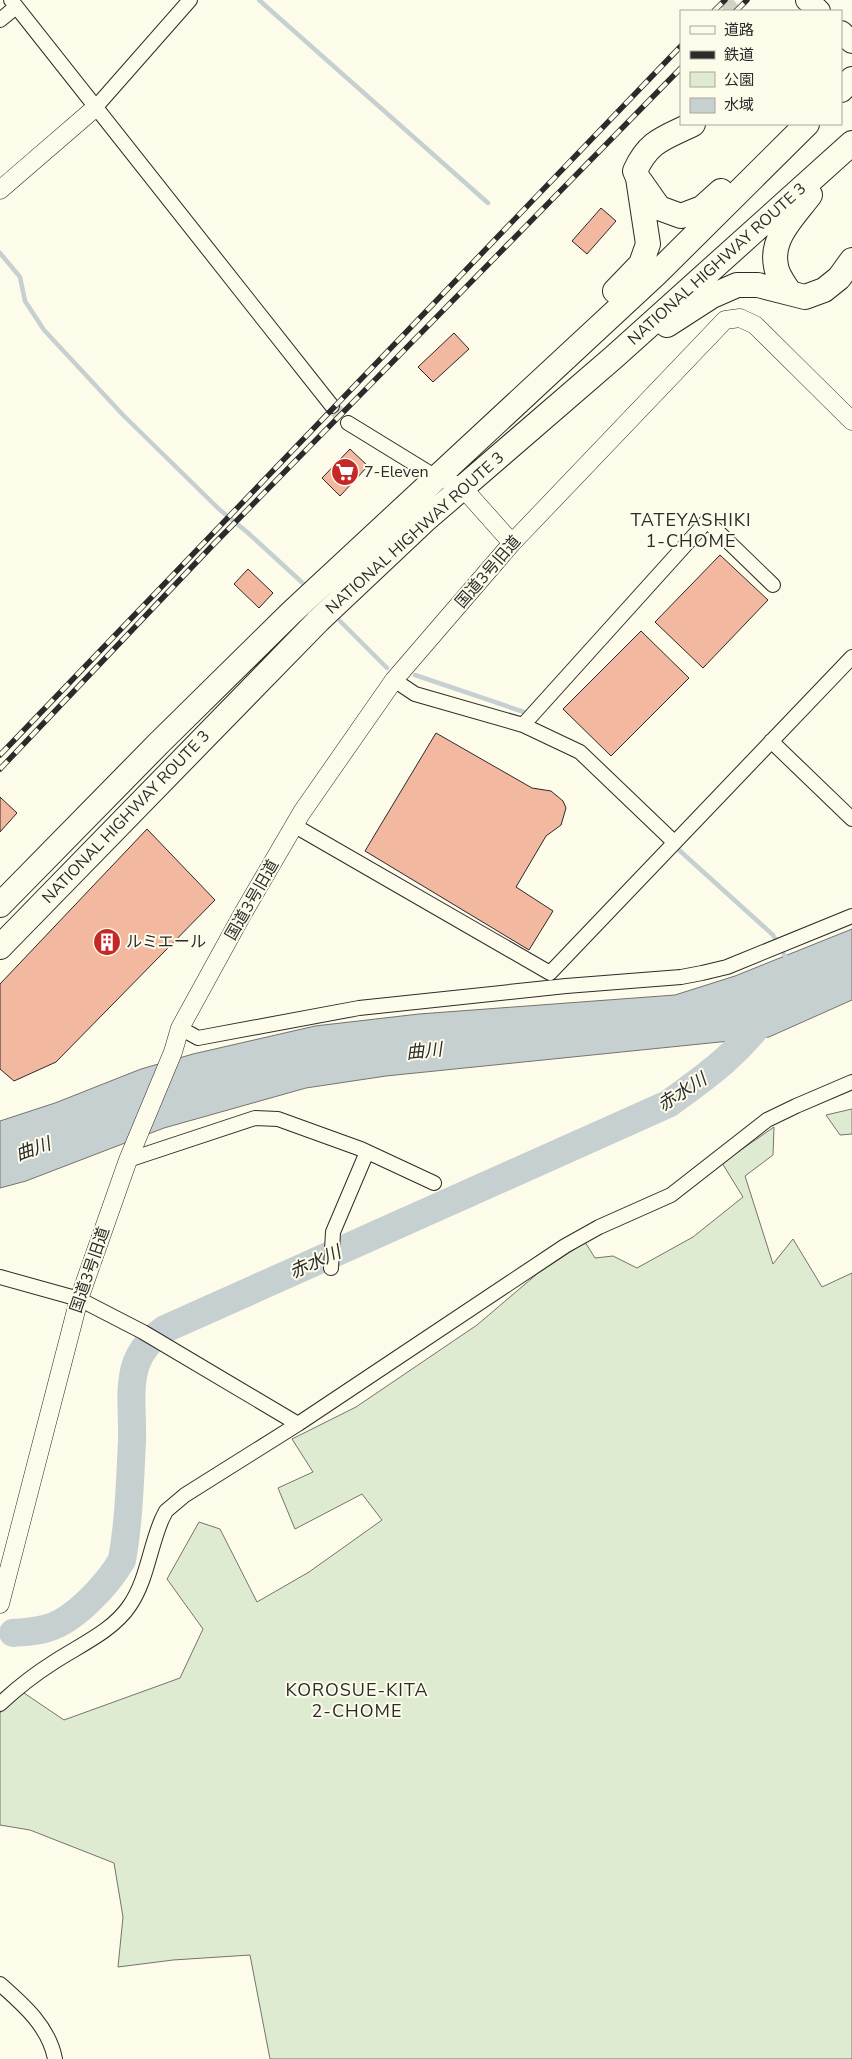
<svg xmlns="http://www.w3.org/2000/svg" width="852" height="2059" font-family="'Nunito Sans','Noto Sans JP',sans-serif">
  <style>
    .green { fill: #deebd1; stroke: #74746e }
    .water { fill: #c7d0d0; stroke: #74746e }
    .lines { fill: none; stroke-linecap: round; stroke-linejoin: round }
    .stream { stroke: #c7d0d0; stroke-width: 4.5 }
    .river { stroke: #c7d0d0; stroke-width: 28 }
    .building { fill: #f2b8a0; stroke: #2b2b2b }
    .minor-tunnel { stroke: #d3d1c4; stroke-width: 14; stroke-dasharray: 14 7; stroke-linecap: butt }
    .minor-casing { stroke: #2b2b2b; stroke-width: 16 }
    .tertiary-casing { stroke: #2b2b2b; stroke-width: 19 }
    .primary-casing { stroke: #2b2b2b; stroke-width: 24 }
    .trunk-casing { stroke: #2b2b2b; stroke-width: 26 }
    .minor { stroke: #fdfbea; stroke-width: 14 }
    .tertiary { stroke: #fdfbea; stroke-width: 18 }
    .primary { stroke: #fdfbea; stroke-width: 22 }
    .trunk { stroke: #fdfbea; stroke-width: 24 }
    .rail-casing { stroke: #2b2b2b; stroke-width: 5.5 }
    .rail { stroke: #fdfbea; stroke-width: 4; stroke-dasharray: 11; stroke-linecap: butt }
    .labels { text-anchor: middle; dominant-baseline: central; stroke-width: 4; stroke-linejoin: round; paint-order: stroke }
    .street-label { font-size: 16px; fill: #2b2b2b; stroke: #fdfbea }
    .poi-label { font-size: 16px; fill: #2b2b2b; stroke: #fdfbea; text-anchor: start }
    .neighbourhood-label { font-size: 18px; letter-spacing: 1px; fill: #2b2b2b; stroke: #fdfbea }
    .water-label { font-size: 18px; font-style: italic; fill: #2b2b2b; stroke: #fdfbea }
  </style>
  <rect width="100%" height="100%" fill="#fdfbea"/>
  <!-- green -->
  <path class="green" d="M852,1109v25l-12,1 -14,-20z
    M774,1127l-1,28 -28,21 28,88 20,-25 29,48 30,-14v786h-582l-20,-104 -77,5 -55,7 5,-50 -9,-54 -84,-33 -30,-5v-112l21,-22 43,29 116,-42 23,-49 -36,-50 32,-57 21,7 37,73 52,-30 73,-52 -20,-26 -67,35 -17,-41 35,-16 -21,-33 64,-32 121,-82 60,-51 48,-32 10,16 18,-2 24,12 56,-31 50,-40 -21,-34z"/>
  <!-- water -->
  <path class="water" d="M852,929v71l-83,37 -383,39 -80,12 -142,40 -138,53 -26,7v-67l55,-18 86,-34 52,-15 122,-28 104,-12 256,-19 60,-19z"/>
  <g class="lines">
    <!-- stream -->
    <path class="stream" d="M259,0l229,203
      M0,253l20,24 5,24 19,29 79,85 97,95 27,22 60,55
      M340,621l47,47
      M415,675l112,38
      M679,850l94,85 15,26"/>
    <!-- river -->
    <path class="river" d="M13,1633c10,-1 21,-1 31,-4 29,-6 64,-45 78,-69 7,-39 8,-80 10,-119 1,-25 -4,-53 4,-77 6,-16 15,-25 29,-35l503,-225c42,-30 72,-52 103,-95"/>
  </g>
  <!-- building -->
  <path class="building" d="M601,208l15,13 -29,33 -15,-13z
    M454,333l15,16 -36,33 -15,-15z
    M350,449l18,17 -28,30 -18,-18z
    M720,555l48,45 -65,68 -48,-46z
    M248,569l25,24 -14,15 -25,-24z
    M641,631l48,47 -78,78 -48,-47z
    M436,733l96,55 19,3 12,10 3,7 -5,17 -15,11 -30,51 37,24 -24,39 -164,-99z
    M0,797l17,16 -17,19z
    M147,829l68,71 -159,162 -42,19 -14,-12v-85z"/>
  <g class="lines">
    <!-- minor-tunnel -->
    <path class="minor-tunnel" d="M724,0l10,11
      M332,406l16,17"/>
    <!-- minor casing -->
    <g class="minor-casing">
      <path id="minor" d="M11,0l321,406
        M0,20l16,-13
        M95,108l95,-108
        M348,423l88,54
        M394,680l21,14 108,31 57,27 94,90
        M523,725l184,-204 66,64
        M771,741l81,78
        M295,826l255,147 302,-316
        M180,1028l18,10 161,-30 207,-22 115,-9 21,-4 25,-6 125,-51
        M128,1160l127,-42 23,1 83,30 73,34
        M331,1268l2,-36 34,-80
        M0,1277l79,22 64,33 155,92
        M0,1704c17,-16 35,-30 54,-42 26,-17 59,-31 76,-57 17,-25 20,-59 32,-86l4,-8 19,-16 113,-71 267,-178 34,-19 72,-32 96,-75 29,-14 56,-24
        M0,1984c24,21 49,43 55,75"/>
    </g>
    <!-- tertiary casing -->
    <g class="tertiary-casing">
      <path id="tertiary" d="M0,190l95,-82
        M451,483l12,5 49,55
        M0,1604l79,-305 49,-139 45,-108 7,-24 62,-113 60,-103 92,-132 118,-137 213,-223 15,-2 15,7 97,96"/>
    </g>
    <!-- primary casing -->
    <g class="primary-casing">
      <path id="primary" d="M807,0l12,11
        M841,32l11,10"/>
    </g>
    <!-- trunk casing -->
    <g class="trunk-casing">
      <path id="trunk" d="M841,90l11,-11
        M640,181l19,27 22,8 21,-8 19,-17
        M615,291l26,-27 7,-20 -10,-66 -3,-7c14,-31 30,-33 58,-47
        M790,293c-5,-8 -13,-18 -14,-27 -6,-28 19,-51 34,-71
        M667,325l45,-29 25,-11h21l47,12 19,-7 15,-12 13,-18
        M0,905l159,-162 133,-131 364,-338 151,-150
        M0,947l319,-327 105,-99 190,-164 238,-214"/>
    </g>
    <!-- minor -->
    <use href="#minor" class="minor"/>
    <!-- tertiary -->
    <use href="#tertiary" class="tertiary"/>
    <!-- primary -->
    <use href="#primary" class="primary"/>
    <!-- trunk -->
    <use href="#trunk" class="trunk"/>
    <!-- rail casing -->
    <g class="rail-casing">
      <path id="rail" d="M714,11l11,-11
        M736,11l11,-11
        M0,755l681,-709
        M0,769l210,-221 471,-480"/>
    </g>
    <!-- rail -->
    <use href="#rail" class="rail"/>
  </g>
  <!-- icons -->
  <defs>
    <g id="supermarket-disc" transform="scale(1.4375)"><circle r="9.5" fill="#c62828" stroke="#fdfbea"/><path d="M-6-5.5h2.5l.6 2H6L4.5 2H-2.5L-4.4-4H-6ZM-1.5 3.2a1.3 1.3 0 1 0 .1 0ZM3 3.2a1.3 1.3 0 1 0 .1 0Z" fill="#fff"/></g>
    <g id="building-disc" transform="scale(1.4375)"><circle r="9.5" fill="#c62828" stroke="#fdfbea"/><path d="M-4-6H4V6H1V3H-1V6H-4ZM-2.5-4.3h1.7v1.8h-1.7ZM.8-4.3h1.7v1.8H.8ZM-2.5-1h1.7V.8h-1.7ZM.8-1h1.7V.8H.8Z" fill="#fff"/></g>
  </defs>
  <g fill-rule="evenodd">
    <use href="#supermarket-disc" x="345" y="472"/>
    <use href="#building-disc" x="107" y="942"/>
  </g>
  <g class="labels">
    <!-- street labels -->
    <g class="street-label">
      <text transform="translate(717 264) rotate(-42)">NATIONAL HIGHWAY ROUTE 3</text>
      <text transform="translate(415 533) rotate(-42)">NATIONAL HIGHWAY ROUTE 3</text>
      <text transform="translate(488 572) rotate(-49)">国道3号旧道</text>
      <text transform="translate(126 817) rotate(-46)">NATIONAL HIGHWAY ROUTE 3</text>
      <text transform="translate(252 900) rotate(-60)">国道3号旧道</text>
      <text transform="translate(90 1270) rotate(-71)">国道3号旧道</text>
    </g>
    <!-- poi labels -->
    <g class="poi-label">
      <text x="364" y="472">7-Eleven</text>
      <text x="126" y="942">ルミエール</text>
    </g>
    <!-- neighbourhood labels -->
    <g class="neighbourhood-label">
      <text x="691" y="520">TATEYASHIKI<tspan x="691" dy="21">1-CHOME</tspan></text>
      <text x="357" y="1690">KOROSUE-KITA<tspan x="357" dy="21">2-CHOME</tspan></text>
    </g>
    <!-- water labels -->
    <g class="water-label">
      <text transform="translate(424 1051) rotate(-6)">曲川</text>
      <text transform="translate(682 1092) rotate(-33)">赤水川</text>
      <text transform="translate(33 1149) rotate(-20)">曲川</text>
      <text transform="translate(315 1262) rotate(-24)">赤水川</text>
    </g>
  </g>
  <!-- legend -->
  <rect x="680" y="10" width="162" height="115" fill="#fdfbea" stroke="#a9a89e"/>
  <rect x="690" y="26" width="25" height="8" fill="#fdfbea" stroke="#a9a89e"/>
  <text x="724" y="35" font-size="15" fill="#2b2b2b">道路</text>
  <rect x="690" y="51" width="25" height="8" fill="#2b2b2b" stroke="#a9a89e"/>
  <text x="724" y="60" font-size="15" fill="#2b2b2b">鉄道</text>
  <rect x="690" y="72" width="25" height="15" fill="#deebd1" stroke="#a9a89e"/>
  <text x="724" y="85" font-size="15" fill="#2b2b2b">公園</text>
  <rect x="690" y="98" width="25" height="15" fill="#c7d0d0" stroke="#a9a89e"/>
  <text x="724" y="110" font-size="15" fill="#2b2b2b">水域</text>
</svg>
